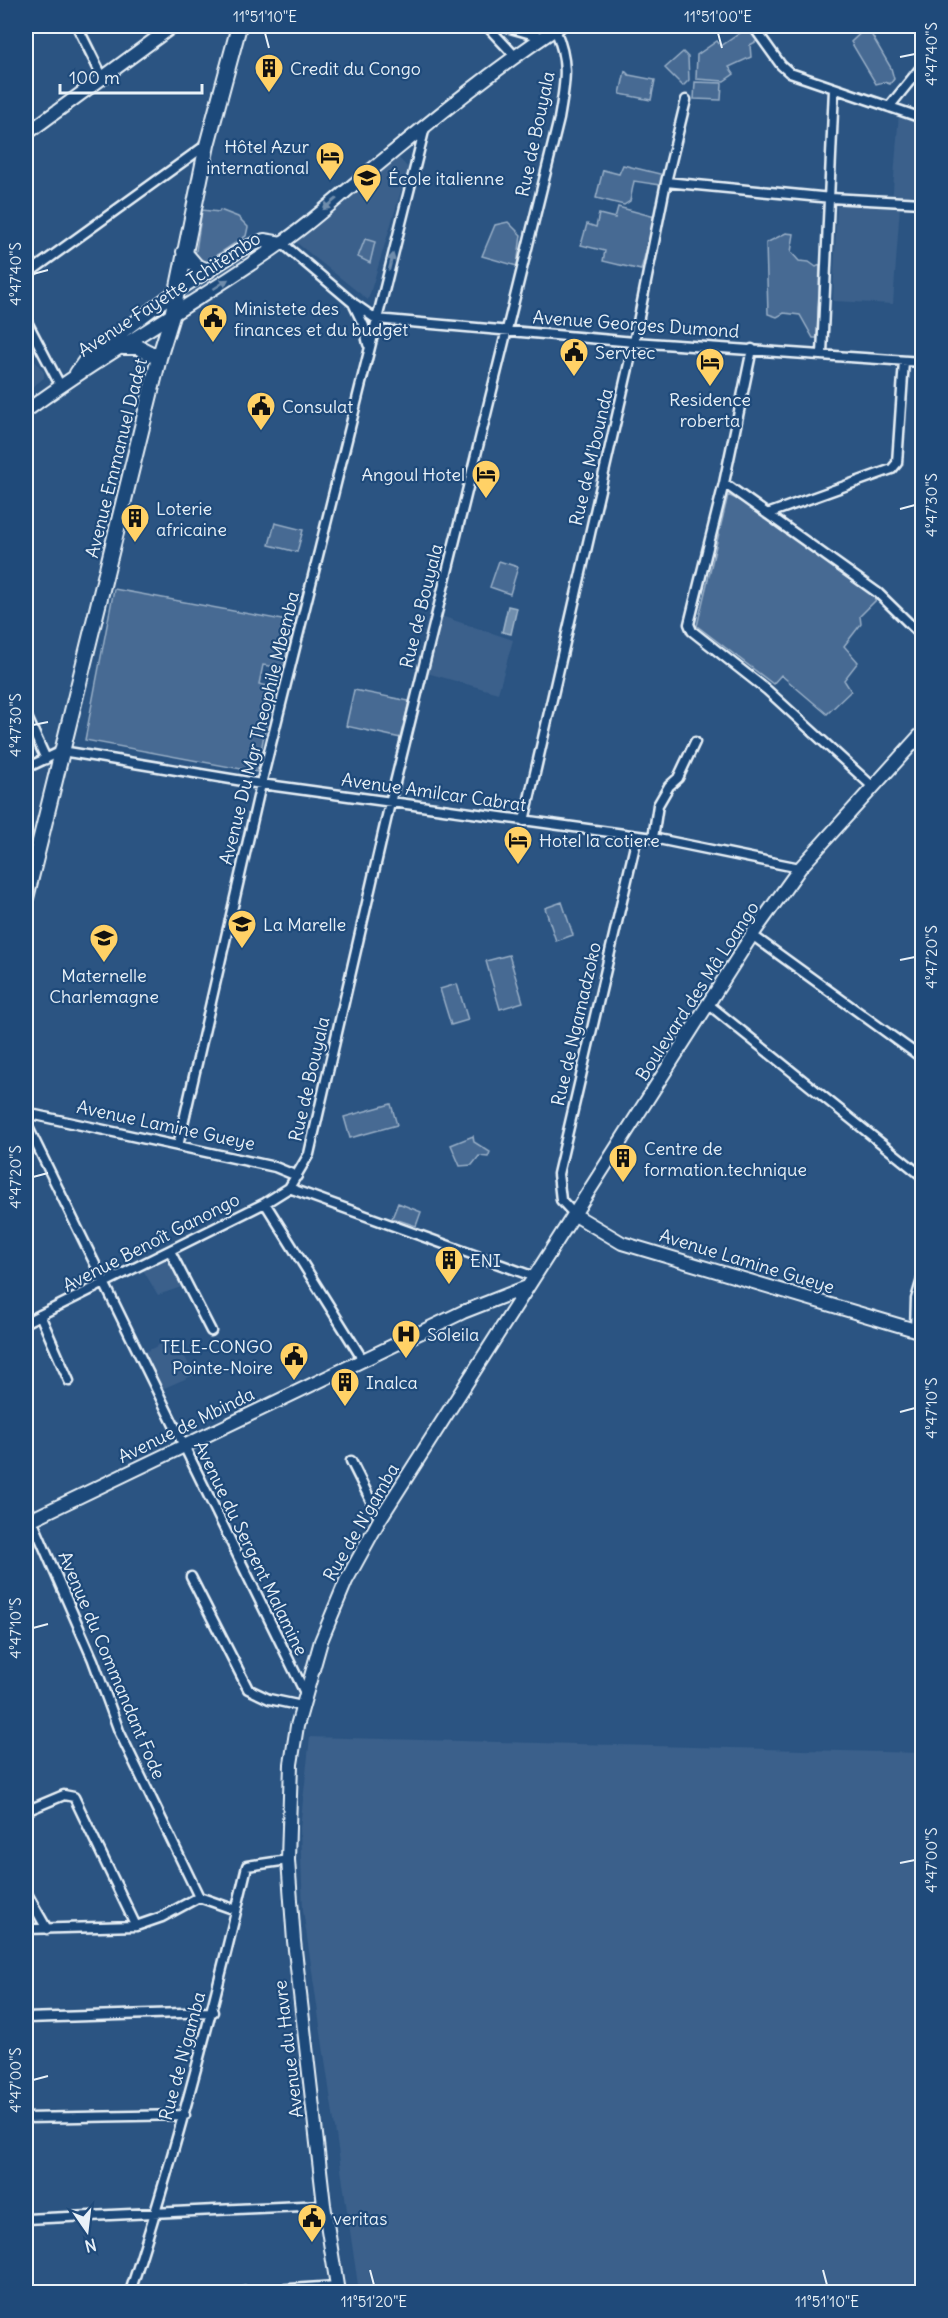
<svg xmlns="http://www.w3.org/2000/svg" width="948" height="2318" font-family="Delius,sans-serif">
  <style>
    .built { fill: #3a608b }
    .green { fill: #476b93; stroke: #98aec6; stroke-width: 1.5 }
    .water { fill: #708ead; stroke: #a0b6cb; stroke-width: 1.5 }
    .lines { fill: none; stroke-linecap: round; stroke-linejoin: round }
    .street-casing { stroke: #e8f1f8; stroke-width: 13 }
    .secondary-casing { stroke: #e8f1f8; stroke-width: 16 }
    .primary-casing { stroke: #e8f1f8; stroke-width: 18 }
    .street { stroke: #1f4a7a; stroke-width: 8 }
    .secondary { stroke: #1f4a7a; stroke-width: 12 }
    .primary { stroke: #1f4a7a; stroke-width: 14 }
    .oneway { fill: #6f8dac }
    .ticks { fill: none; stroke: #e8f1f8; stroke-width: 2 }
    .labels { text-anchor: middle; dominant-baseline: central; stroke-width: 4.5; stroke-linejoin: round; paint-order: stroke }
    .poi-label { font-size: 18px; fill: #e8f1f8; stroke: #1f4a7a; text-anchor: start }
    .street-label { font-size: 18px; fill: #e8f1f8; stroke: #1f4a7a }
    .neatline { fill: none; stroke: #e8f1f8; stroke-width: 2 }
    .ticks-label { font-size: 15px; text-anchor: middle; fill: #e8f1f8 }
  </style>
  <rect width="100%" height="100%" fill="#2b5482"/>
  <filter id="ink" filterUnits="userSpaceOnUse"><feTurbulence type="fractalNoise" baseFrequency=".0167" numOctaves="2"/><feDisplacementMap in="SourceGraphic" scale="12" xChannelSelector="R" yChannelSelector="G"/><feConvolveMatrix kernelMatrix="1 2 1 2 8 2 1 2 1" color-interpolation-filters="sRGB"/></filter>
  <g filter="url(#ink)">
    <!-- built -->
    <path class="built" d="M899,112l23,8v85l-30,-2z
      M397,156l11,12 -40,132 -75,-60z
      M837,203l63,3 -7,98 -60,-3z
      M26,350l18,22v6l-18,14z
      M441,616l72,24 -15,53 -71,-20z
      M170,1254l14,32 -26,9 -15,-25z
      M175,1337l19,38 -32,14 -19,-36z
      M310,1737l612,16v539h-563l-56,-382 -3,-82z"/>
    <!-- green -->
    <path class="green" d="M749,27l10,13 -9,5 1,12 -22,10 5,7 -10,7 -28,-2 1,-24 20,-14 4,5z
      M867,27l24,41 3,11 -4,5 -6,-2 -8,2 -25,-42z
      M683,52l5,5 1,23 -6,6 -18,-18z
      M625,71l4,4 26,5 -4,20 -31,-6z
      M695,82l27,1 -1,17 -27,-1z
      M623,165l41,10 -4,10 -26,-4 -4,20 -6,4 -28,-7 7,-28 16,4z
      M618,207l37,10 -14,53 -38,-9 2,-10 -24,-6 6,-21 9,3 3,-13 16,4z
      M202,210l17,2 1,-2 18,7 10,10 -2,9 -41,27 -13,-6 4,-6z
      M508,222l13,13 -4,31 -35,-10 13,-31z
      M786,233l8,1 -3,18 8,9 10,1 7,5 4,-2 -3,73h-4l-13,-23 -16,-2 -7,4 -9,-3 -2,-71z
      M365,239l10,3 -5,21 -12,-6z
      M728,495l44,22 106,81 -18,18 1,8 -17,22 14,16 -14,18 7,11 -24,23 -46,-39 -8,9 -76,-58z
      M275,523l28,7 -6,22 -28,-7z
      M499,561l19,6 -8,27 -20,-7z
      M114,589l179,33 -9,46 -21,-3 -4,19 14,3 -16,85 -172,-32z
      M354,690l55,11 -8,37 -55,-12z
      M562,902l11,33 -17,6 -11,-33z
      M509,955l14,47 -23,7 -14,-48z
      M457,984l11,36 -17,5 -11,-36z
      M391,1104l6,21 -47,13 -6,-21z
      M473,1136l1,6 16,10 -2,5 -9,-1 -7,9 -12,1 -9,-21z
      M398,1203l23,9 -5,14 -24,-8z"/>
    <!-- water -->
    <path class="water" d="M508,606l9,2 -6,26 -9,-2z"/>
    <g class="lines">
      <!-- street casing -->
      <g class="street-casing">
        <path id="street" d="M77,26l25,50
          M487,26l28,30
          M503,26l39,11
          M753,26l28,39 9,8 132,45
          M889,107l33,-41
          M666,182l165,16 91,5
          M282,243l71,60 23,16 258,23 288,20
          M26,275l180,-130
          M353,303l11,23 4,18
          M26,320l34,65
          M752,349l-28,134 -35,141 3,7 75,59 105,96
          M822,354l12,-265
          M724,483l154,110 44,43
          M767,514l125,-45 5,-6 7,-102
          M26,715l20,44
          M26,768l36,-17 199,33 392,54 147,30
          M524,821l110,-479 32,-160 20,-82
          M653,838l5,-33 11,-19 9,-8 17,-36
          M752,935l170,123
          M708,1004l214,172
          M26,1113l249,54 22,9
          M26,1123l280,572
          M178,1146l83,-362 164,-657
          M289,1188l246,89
          M265,1203l98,157
          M575,1215l-14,-15 -3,-26 79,-337
          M170,1251l41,80
          M40,1315l29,66
          M26,1322l239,-119 24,-15 20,-34 81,-351 169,-684c6,-36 11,-55 -4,-90
          M915,1330l1,-31 6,-20
          M351,1461l29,58
          M26,1506l67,154 26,71 80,166 37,13
          M191,1577l57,112 21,10 33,7
          M26,1800l4,9
          M26,1811l38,-16 10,2 62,129
          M26,1892l21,37
          M26,1929l110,-3 26,-9 37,-20
          M26,2018l187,-6
          M26,2118l159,-3
          M26,2219l298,-14
          M130,2292c46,-140 83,-282 117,-426l41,-6
          M244,2292l93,-6"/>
      </g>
      <!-- secondary casing -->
      <g class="secondary-casing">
        <path id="secondary" d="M26,134l147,-108
          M76,373l9,-13 90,-68 67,-43 22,-9 18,3
          M26,411c81,-60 171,-108 254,-167 28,-19 53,-42 78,-63 66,-54 131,-109 202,-155
          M575,1215l47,28 293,87
          M26,1522l437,-210 64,-25
          M338,2292l-14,-87 -30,-264 -6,-81 3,-96 6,-38 24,-85 25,-60 34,-62 372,-584 48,-67 122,-135"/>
      </g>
      <!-- primary casing -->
      <g class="primary-casing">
        <path id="primary" d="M184,252l12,14 12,5
          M123,347h15l21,11
          M26,898l133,-540 13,-42 35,-171 32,-119"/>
      </g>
      <!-- street -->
      <use href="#street" class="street"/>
      <!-- secondary -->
      <use href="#secondary" class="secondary"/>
      <!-- primary -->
      <use href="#primary" class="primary"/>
    </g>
    <!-- one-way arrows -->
    <defs><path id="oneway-solid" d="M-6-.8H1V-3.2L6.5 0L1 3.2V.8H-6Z" transform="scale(1.5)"/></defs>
    <g class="oneway">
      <use href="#oneway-solid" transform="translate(330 204) rotate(141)"/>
      <use href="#oneway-solid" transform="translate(391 262) rotate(-76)"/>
      <use href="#oneway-solid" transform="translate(221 284) rotate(-33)"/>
    </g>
  </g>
  <!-- ticks -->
  <path class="ticks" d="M265,33l4,15M718,33l4,15M900,57l15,-3M33,274l15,-4M900,509l15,-4M33,725l15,-3M900,960l15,-3M33,1177l15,-4M900,1412l15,-4M33,1628l15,-4M900,1863l15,-3M33,2080l15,-4M370,2270l4,15M823,2270l4,15"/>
  <!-- icons -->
  <defs>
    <g id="building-pin" transform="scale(1.5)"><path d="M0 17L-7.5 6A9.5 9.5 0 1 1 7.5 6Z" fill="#ffd166" stroke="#1f4a7a"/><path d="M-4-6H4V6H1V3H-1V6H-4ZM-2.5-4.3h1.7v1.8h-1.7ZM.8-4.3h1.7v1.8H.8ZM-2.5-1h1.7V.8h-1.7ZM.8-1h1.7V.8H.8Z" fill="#111"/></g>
    <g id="hotel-pin" transform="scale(1.5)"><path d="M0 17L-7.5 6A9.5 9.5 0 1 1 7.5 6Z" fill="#ffd166" stroke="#1f4a7a"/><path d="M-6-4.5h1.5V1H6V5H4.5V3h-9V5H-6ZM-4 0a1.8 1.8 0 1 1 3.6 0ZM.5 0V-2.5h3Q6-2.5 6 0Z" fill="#111"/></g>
    <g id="school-pin" transform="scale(1.5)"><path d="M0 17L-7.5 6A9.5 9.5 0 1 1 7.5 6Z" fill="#ffd166" stroke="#1f4a7a"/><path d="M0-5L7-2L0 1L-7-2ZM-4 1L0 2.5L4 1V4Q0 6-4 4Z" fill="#111"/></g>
    <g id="civic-pin" transform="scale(1.5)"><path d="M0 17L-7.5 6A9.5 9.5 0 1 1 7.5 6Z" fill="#ffd166" stroke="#1f4a7a"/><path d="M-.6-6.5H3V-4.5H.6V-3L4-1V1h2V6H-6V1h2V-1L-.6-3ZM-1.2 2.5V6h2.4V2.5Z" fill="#111"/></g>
    <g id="hospital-pin" transform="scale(1.5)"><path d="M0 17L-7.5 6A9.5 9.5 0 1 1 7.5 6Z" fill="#ffd166" stroke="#1f4a7a"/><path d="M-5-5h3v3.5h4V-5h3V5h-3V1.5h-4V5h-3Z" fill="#111"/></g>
  </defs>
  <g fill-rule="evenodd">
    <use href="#building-pin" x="269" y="68"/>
    <use href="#hotel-pin" x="330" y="156"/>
    <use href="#school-pin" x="367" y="178"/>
    <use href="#civic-pin" x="213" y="318"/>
    <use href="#civic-pin" x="574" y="352"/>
    <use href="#hotel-pin" x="710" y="362"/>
    <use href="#civic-pin" x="261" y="406"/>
    <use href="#hotel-pin" x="486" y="474"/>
    <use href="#building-pin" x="135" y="518"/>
    <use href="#hotel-pin" x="518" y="840"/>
    <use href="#school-pin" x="242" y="924"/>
    <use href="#school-pin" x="104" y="938"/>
    <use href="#building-pin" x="623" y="1158"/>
    <use href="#building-pin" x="449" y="1260"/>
    <use href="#hospital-pin" x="406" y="1334"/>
    <use href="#civic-pin" x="294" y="1356"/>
    <use href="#building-pin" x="345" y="1382"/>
    <use href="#civic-pin" x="312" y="2218"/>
  </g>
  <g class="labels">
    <!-- poi labels -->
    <g class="poi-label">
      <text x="290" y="68">Credit du Congo</text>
      <text x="309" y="146" text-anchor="end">Hôtel Azur<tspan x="309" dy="21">international</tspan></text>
      <text x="388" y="178">École italienne</text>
      <text x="234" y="308">Ministete des<tspan x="234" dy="21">finances et du budget</tspan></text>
      <text x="595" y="352">Servtec</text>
      <text x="710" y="399" text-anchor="middle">Residence<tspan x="710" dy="21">roberta</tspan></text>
      <text x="282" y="406">Consulat</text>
      <text x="465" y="474" text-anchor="end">Angoul Hotel</text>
      <text x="156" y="508">Loterie<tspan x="156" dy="21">africaine</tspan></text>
      <text x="539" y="840">Hotel la cotiere</text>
      <text x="263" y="924">La Marelle</text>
      <text x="104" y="975" text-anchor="middle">Maternelle<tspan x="104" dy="21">Charlemagne</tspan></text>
      <text x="644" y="1148">Centre de<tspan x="644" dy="21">formation.technique</tspan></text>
      <text x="470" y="1260">ENI</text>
      <text x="427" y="1334">Soleila</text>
      <text x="273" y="1346" text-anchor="end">TELE-CONGO<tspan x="273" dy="21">Pointe-Noire</tspan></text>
      <text x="366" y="1382">Inalca</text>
      <text x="333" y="2218">veritas</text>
    </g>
    <!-- street labels -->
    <g class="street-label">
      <text transform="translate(535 134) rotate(-78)">Rue de Bouyala</text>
      <text transform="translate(169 294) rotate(-33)">Avenue Fayette Tchitembo</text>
      <text transform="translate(636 324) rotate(4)">Avenue Georges Dumond</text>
      <text transform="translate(591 457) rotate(-77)">Rue de M'bounda</text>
      <text transform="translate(116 458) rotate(-76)">Avenue Emmanuel Dadet</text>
      <text transform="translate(421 606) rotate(-76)">Rue de Bouyala</text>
      <text transform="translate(259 728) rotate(-76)">Avenue Du Mgr Theophile Mbemba</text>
      <text transform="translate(434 792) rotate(8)">Avenue Amilcar Cabrat</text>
      <text transform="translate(697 991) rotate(-57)">Boulevard des Mâ Loango</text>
      <text transform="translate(576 1024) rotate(-77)">Rue de Ngamadzoko</text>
      <text transform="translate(309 1079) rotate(-77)">Rue de Bouyala</text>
      <text transform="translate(166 1125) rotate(12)">Avenue Lamine Gueye</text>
      <text transform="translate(151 1242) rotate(-27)">Avenue Benoît Ganongo</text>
      <text transform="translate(747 1261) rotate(17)">Avenue Lamine Gueye</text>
      <text transform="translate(186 1425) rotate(-26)">Avenue de Mbinda</text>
      <text transform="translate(361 1522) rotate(-60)">Rue de N'gamba</text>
      <text transform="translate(251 1548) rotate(64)">Avenue du Sergent Malamine</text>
      <text transform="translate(112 1665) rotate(67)">Avenue du Commandant Fode</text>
      <text transform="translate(288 2049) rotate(-97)">Avenue du Havre</text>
      <text transform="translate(182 2056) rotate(-75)">Rue de N'gamba</text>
    </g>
  </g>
  <!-- margin -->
  <rect width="948" height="2318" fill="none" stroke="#1f4a7a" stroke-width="66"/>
  <!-- north arrow -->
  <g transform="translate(87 2231) rotate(166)" stroke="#1f4a7a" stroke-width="4.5" paint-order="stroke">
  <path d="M0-4.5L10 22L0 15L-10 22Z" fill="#e8f1f8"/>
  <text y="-9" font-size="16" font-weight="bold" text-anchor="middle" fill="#e8f1f8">N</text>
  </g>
  <!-- scale -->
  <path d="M60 84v9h142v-9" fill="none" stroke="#e8f1f8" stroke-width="3"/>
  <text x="69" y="84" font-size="18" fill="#e8f1f8" stroke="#1f4a7a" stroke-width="4.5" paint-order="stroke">100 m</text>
  <rect x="33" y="33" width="882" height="2252" class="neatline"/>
  <g class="ticks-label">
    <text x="265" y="22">11°51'10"E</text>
    <text x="718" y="22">11°51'00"E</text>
    <text transform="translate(932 54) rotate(-90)" y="5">4°47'40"S</text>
    <text transform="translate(16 274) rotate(-90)" y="5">4°47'40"S</text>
    <text transform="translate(932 505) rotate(-90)" y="5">4°47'30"S</text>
    <text transform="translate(16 725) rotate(-90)" y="5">4°47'30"S</text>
    <text transform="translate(932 957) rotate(-90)" y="5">4°47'20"S</text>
    <text transform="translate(16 1177) rotate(-90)" y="5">4°47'20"S</text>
    <text transform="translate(932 1408) rotate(-90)" y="5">4°47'10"S</text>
    <text transform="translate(16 1628) rotate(-90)" y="5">4°47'10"S</text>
    <text transform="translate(932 1860) rotate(-90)" y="5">4°47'00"S</text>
    <text transform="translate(16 2080) rotate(-90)" y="5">4°47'00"S</text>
    <text x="374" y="2307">11°51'20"E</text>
    <text x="827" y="2307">11°51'10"E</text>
  </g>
</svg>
